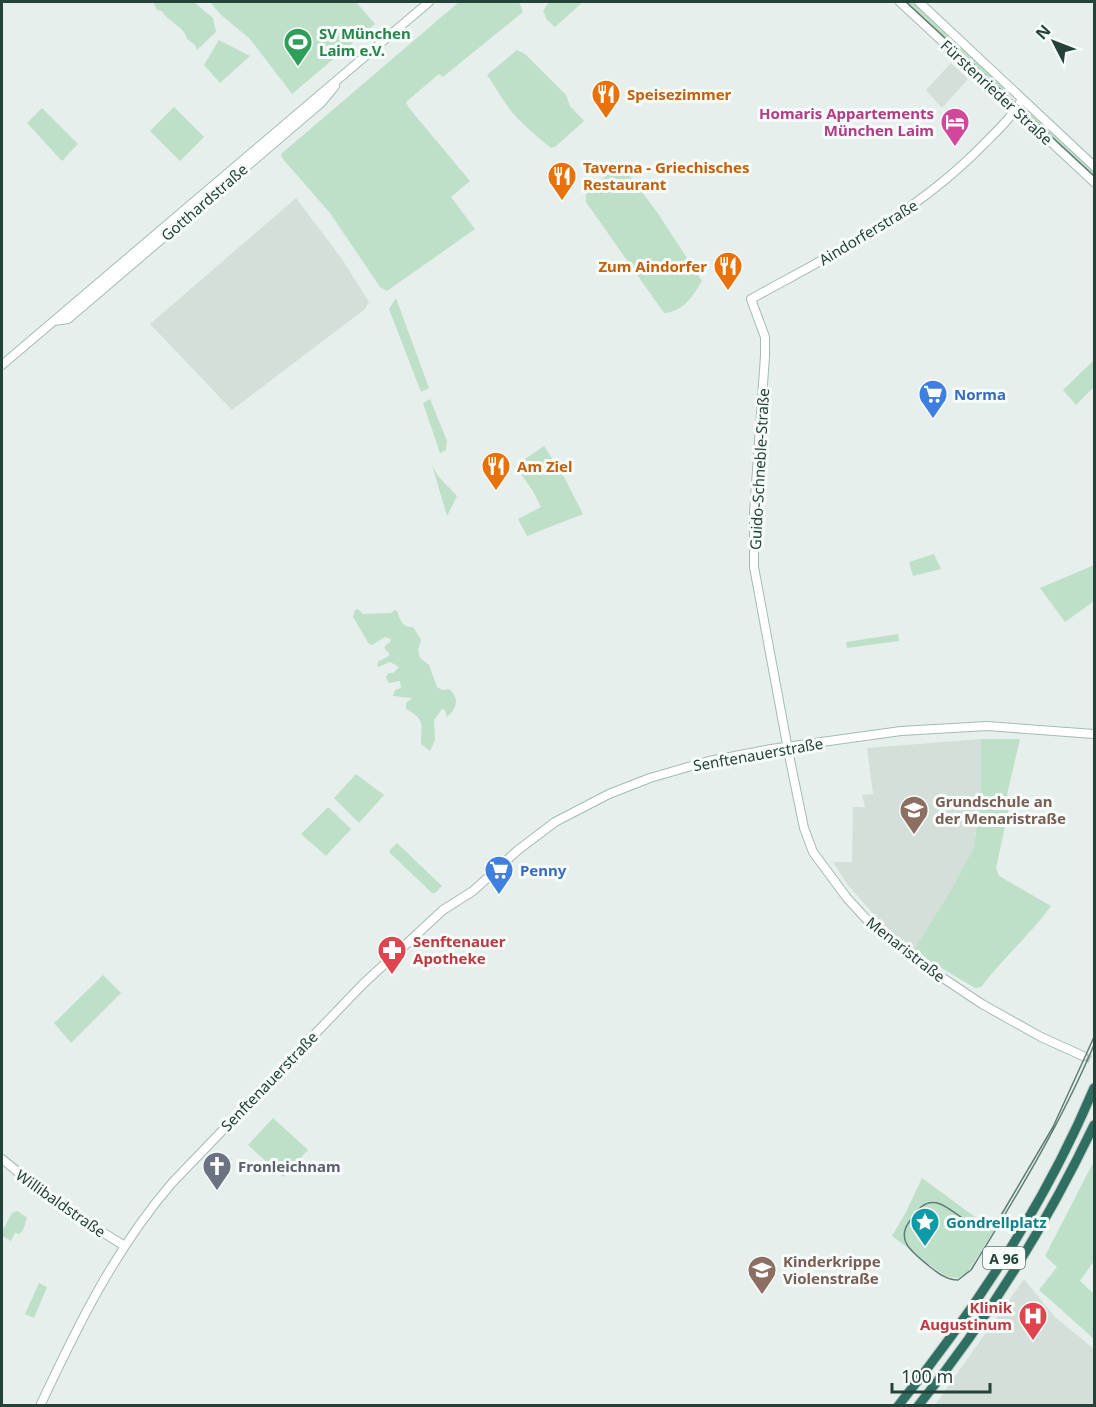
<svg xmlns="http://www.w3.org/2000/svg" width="1096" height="1407" font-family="'Noto Sans',sans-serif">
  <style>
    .built { fill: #d4dfda }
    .green { fill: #bfe0c8 }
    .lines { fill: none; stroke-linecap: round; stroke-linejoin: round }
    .secondary-tunnel { stroke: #bfccc8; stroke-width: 8; stroke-dasharray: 8 4; stroke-linecap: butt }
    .secondary-casing { stroke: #a4bbb3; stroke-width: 10 }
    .highway-casing { stroke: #c2cac8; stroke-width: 11 }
    .secondary { stroke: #fff; stroke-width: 8 }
    .highway { stroke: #2f6f62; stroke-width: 9 }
    .tram { stroke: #5f7d75; stroke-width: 1.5 }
    .labels { text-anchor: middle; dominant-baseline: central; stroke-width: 6; stroke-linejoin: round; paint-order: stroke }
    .shield { fill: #f7fbf9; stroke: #637a73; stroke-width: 1.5 }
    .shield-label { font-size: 14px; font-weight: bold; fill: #24423a }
    .leisure-label { font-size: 15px; font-weight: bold; fill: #27864d; stroke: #f7fbf9; text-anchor: start }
    .street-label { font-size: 15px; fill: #24423a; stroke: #f7fbf9 }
    .food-label { font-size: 15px; font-weight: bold; fill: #c56008; stroke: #f7fbf9; text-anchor: start }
    .hotel-label { font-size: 15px; font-weight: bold; fill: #b23c85; stroke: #f7fbf9; text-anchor: end }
    .shop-label { font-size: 15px; font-weight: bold; fill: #366cbe; stroke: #f7fbf9; text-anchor: start }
    .education-label { font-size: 15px; font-weight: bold; fill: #785e54; stroke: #f7fbf9; text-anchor: start }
    .health-label { font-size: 15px; font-weight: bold; fill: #be3a42; stroke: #f7fbf9; text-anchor: start }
    .worship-label { font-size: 15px; font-weight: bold; fill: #5b616d; stroke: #f7fbf9; text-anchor: start }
    .culture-label { font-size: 15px; font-weight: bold; fill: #0d838f; stroke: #f7fbf9; text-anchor: start }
  </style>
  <rect width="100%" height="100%" fill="#e6efeb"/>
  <!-- built -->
  <path class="built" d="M951,63l17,16 -26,29 -16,-18z
    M296,198l46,61 27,43 -4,7 -133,101 -82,-86z
    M981,739v51l-7,57 -22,41 -39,63 -23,-18 -43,-49 -14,-22h19l1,-55h12l-3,-12 11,-1 -6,-46z
    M1024,1279l31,38 39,32v56l-160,1z"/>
  <!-- green -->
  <path class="green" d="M153,2h41l19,16 3,14 -19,18 -2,-5 -8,-6c-3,-13 -18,-16 -25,-28l-5,-1z
    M210,2h146l19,22 -83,70 -42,-55 -30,-25z
    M459,2h60l4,10 -80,65 -4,-3 -33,28 3,6 61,73 -19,16 24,32 -88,62 -7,-4 -50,-74 -48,-55 -1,-4z
    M549,2h34l-28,25 -8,-7 -4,-9z
    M903,2h12l90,86 -4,4z
    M219,40l31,16 -30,27 -16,-18z
    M517,50l8,4 41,41 4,11 14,15 -29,26 -4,1c-16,-14 -33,-26 -45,-44 -7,-10 -12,-19 -19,-29z
    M174,107l30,30 -24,24 -30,-30z
    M42,108l36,36 -16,17 -35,-38z
    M1031,108l63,60v12l-68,-67z
    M616,167h7l34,45 45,69c-9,15 -19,31 -38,32l-78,-111v-8z
    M396,298l33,90 -8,4 -32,-83z
    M1094,360v27l-18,18 -13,-15z
    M430,399l17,42 -1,9 -6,3 -17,-50z
    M544,446l20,31 19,37 -56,22 -9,-17 23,-12 -8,-16 -18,-25z
    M432,465l6,11 19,20 -10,20z
    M934,554l7,15 -28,7 -4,-14z
    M1094,565v36l-29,21 -25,-34z
    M358,609l5,5 28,-1 4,-3 2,1c3,8 5,17 16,16l8,13 -3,10 2,8 9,7 8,22 6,3 6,-1c11,9 8,19 -2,28l-2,-7 -3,-1 -8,11 1,20 -5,11 -9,-7c0,-20 5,-24 -15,-35v-6l6,-5 -19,-2 2,-6 6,-2 -1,-7 -11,2 -3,-5 2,-5h5l6,-6 -9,-5 -12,5 -1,-3 2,-3 10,-5v-3l-4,-4v-3l5,-4 1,-3 -6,-2 -13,8 -3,-1 -16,-27 2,-7z
    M898,634l1,7 -52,7 -1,-6z
    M981,739h39l-13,56 4,3 -15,70 3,8 52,30c-21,29 -48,52 -70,81l-6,1 -62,-37 39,-63 22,-41 7,-57z
    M356,774l28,21 -25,28 -25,-25z
    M328,807l23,22 -25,27 -25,-22z
    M397,843l45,43 -7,7h-3l-42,-40v-3z
    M103,975l18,18 -50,50 -17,-20z
    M273,1118l35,32 -25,27 -35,-32z
    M1094,1161v100l-14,20 14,13v45l-55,-49 18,-23 -12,-11z
    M922,1178l72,53 -27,42 -9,5 -12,-1 -54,-41 13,-22z
    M18,1211l9,7 -4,12 -4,4 -4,-1 -4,8 -9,-5v-9l2,1 8,-15z
    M39,1283l8,4 -13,31 -9,-4z"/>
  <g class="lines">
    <!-- secondary-tunnel -->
    <path class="secondary-tunnel" d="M1083,1056l11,5"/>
    <!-- secondary casing -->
    <g class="secondary-casing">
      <path id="secondary" d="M900,2l194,180
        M919,2l175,164
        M1022,99c-9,17 -24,31 -38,45 -69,71 -148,108 -233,155l14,38v19l-11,157v54l35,188 15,73 9,24 34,46 22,24 44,36 69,46 59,33 42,19
        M54,321l14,-2 253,-216 14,-17
        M2,365l427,-363
        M2,1159l54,44 67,42
        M40,1406c37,-79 75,-157 132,-223l191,-199 80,-74 30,-19 45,-41 37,-28 54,-28 41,-16 59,-17 62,-12 94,-13 36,-5 86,-5 107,8"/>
    </g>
    <!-- highway casing -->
    <g class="highway-casing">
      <path id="highway" d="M898,1406c77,-96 149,-206 196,-318
        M918,1406c70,-87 128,-181 176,-281"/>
    </g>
    <!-- secondary -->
    <use href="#secondary" class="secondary"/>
    <!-- highway -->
    <use href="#highway" class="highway"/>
    <!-- tram -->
    <path class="tram" d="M906,2l188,174
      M1094,1037l-41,90 -53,90c-33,30 -52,-31 -79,-10 -5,4 -8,10 -12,15 -14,20 6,32 20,44 9,7 17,14 29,14l13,-10c45,-73 89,-145 123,-225"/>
  </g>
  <!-- icons -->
  <defs>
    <g id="stadium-pin" transform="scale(1.5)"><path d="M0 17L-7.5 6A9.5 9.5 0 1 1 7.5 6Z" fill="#2e9e5b" stroke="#f7fbf9"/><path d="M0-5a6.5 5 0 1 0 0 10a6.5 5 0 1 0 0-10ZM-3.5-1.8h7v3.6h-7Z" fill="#fff"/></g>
    <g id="restaurant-pin" transform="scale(1.5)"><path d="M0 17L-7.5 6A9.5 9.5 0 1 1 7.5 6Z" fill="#e8710a" stroke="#f7fbf9"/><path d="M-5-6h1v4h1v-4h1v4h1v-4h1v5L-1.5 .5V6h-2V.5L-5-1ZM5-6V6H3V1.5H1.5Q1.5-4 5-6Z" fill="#fff"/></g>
    <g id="hotel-pin" transform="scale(1.5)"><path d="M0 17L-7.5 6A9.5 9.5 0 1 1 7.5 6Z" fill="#d1479c" stroke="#f7fbf9"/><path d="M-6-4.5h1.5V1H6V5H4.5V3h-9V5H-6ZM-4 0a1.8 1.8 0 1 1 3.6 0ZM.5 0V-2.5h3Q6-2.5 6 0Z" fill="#fff"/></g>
    <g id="supermarket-pin" transform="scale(1.5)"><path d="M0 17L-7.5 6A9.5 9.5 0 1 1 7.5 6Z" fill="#3f7fe0" stroke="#f7fbf9"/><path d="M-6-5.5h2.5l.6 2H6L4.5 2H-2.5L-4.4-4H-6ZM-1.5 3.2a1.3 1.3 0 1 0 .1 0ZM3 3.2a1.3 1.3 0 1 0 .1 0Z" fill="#fff"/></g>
    <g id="school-pin" transform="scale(1.5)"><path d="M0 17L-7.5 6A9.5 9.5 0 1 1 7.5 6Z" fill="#8d6e63" stroke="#f7fbf9"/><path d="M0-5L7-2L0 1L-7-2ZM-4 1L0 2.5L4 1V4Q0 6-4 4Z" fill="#fff"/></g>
    <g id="pharmacy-pin" transform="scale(1.5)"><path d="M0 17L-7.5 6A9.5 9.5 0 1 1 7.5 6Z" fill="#e0444e" stroke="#f7fbf9"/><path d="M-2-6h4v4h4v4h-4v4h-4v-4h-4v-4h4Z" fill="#fff"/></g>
    <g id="church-pin" transform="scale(1.5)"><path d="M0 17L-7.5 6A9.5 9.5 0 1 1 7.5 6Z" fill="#6b7280" stroke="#f7fbf9"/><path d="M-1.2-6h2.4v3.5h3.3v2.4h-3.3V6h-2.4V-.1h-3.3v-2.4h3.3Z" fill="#fff"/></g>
    <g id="sight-pin" transform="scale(1.5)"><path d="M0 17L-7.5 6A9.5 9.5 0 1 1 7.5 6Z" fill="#0f9aa8" stroke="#f7fbf9"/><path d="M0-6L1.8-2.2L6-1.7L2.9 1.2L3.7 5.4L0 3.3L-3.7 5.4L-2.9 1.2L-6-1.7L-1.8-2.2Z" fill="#fff"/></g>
    <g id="hospital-pin" transform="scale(1.5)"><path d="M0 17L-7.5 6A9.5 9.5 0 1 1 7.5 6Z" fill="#e0444e" stroke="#f7fbf9"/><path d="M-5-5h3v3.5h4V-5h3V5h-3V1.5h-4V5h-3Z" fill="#fff"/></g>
  </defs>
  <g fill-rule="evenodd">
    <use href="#stadium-pin" x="298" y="42"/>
    <use href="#restaurant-pin" x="606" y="94"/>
    <use href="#hotel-pin" x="955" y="122"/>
    <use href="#restaurant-pin" x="562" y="176"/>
    <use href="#restaurant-pin" x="728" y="266"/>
    <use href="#supermarket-pin" x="933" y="394"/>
    <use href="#restaurant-pin" x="496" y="466"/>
    <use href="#school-pin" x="914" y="810"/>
    <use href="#supermarket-pin" x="499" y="870"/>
    <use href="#pharmacy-pin" x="392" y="950"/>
    <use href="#church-pin" x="217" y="1166"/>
    <use href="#sight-pin" x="925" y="1222"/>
    <use href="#school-pin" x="762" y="1270"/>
    <use href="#hospital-pin" x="1033" y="1316"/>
  </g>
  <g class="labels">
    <!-- shield labels -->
    <rect class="shield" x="983" y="1247" width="42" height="22" rx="4.5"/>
    <g class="shield-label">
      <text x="1004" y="1258">A 96</text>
    </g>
    <!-- leisure labels -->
    <g class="leisure-label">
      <text x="319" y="33">SV München<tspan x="319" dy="17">Laim e.V.</tspan></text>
    </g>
    <!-- street labels -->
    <g class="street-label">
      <text transform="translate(997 92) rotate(43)">Fürstenrieder Straße</text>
      <text transform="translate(204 202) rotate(-41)">Gotthardstraße</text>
      <text transform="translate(868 232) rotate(-31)">Aindorferstraße</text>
      <text transform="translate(759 469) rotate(-87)">Guido-Schneble-Straße</text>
      <text transform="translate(758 754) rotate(-10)">Senftenauerstraße</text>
      <text transform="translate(906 949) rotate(38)">Menaristraße</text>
      <text transform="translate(269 1081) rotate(-46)">Senftenauerstraße</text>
      <text transform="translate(61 1203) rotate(35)">Willibaldstraße</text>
    </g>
    <!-- food labels -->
    <g class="food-label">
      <text x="627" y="94">Speisezimmer</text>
      <text x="583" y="167">Taverna - Griechisches<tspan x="583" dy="17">Restaurant</tspan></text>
      <text x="707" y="266" text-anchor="end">Zum Aindorfer</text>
      <text x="517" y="466">Am Ziel</text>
    </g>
    <!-- hotel labels -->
    <g class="hotel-label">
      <text x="934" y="113">Homaris Appartements<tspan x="934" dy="17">München Laim</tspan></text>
    </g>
    <!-- shop labels -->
    <g class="shop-label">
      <text x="954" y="394">Norma</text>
      <text x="520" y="870">Penny</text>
    </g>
    <!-- education labels -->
    <g class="education-label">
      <text x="935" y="801">Grundschule an<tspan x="935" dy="17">der Menaristraße</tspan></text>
      <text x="783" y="1261">Kinderkrippe<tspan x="783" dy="17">Violenstraße</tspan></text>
    </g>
    <!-- health labels -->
    <g class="health-label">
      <text x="413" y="941">Senftenauer<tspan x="413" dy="17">Apotheke</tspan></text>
      <text x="1012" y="1307" text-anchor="end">Klinik<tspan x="1012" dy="17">Augustinum</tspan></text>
    </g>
    <!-- worship labels -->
    <g class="worship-label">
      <text x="238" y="1166">Fronleichnam</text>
    </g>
    <!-- culture labels -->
    <g class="culture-label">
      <text x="946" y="1222">Gondrellplatz</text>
    </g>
  </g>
  <!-- border -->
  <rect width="1096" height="1407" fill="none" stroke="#24423a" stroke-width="6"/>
  <!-- north arrow -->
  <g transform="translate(1054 42) rotate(312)" stroke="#f7fbf9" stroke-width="4.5" paint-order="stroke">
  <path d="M0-4.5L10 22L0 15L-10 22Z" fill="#24423a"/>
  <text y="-9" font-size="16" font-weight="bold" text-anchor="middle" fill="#24423a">N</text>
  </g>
  <!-- scale -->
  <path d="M892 1383v9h98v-9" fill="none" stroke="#24423a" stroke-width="3"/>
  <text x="901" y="1383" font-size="18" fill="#24423a" stroke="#f7fbf9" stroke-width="4.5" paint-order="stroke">100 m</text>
</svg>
